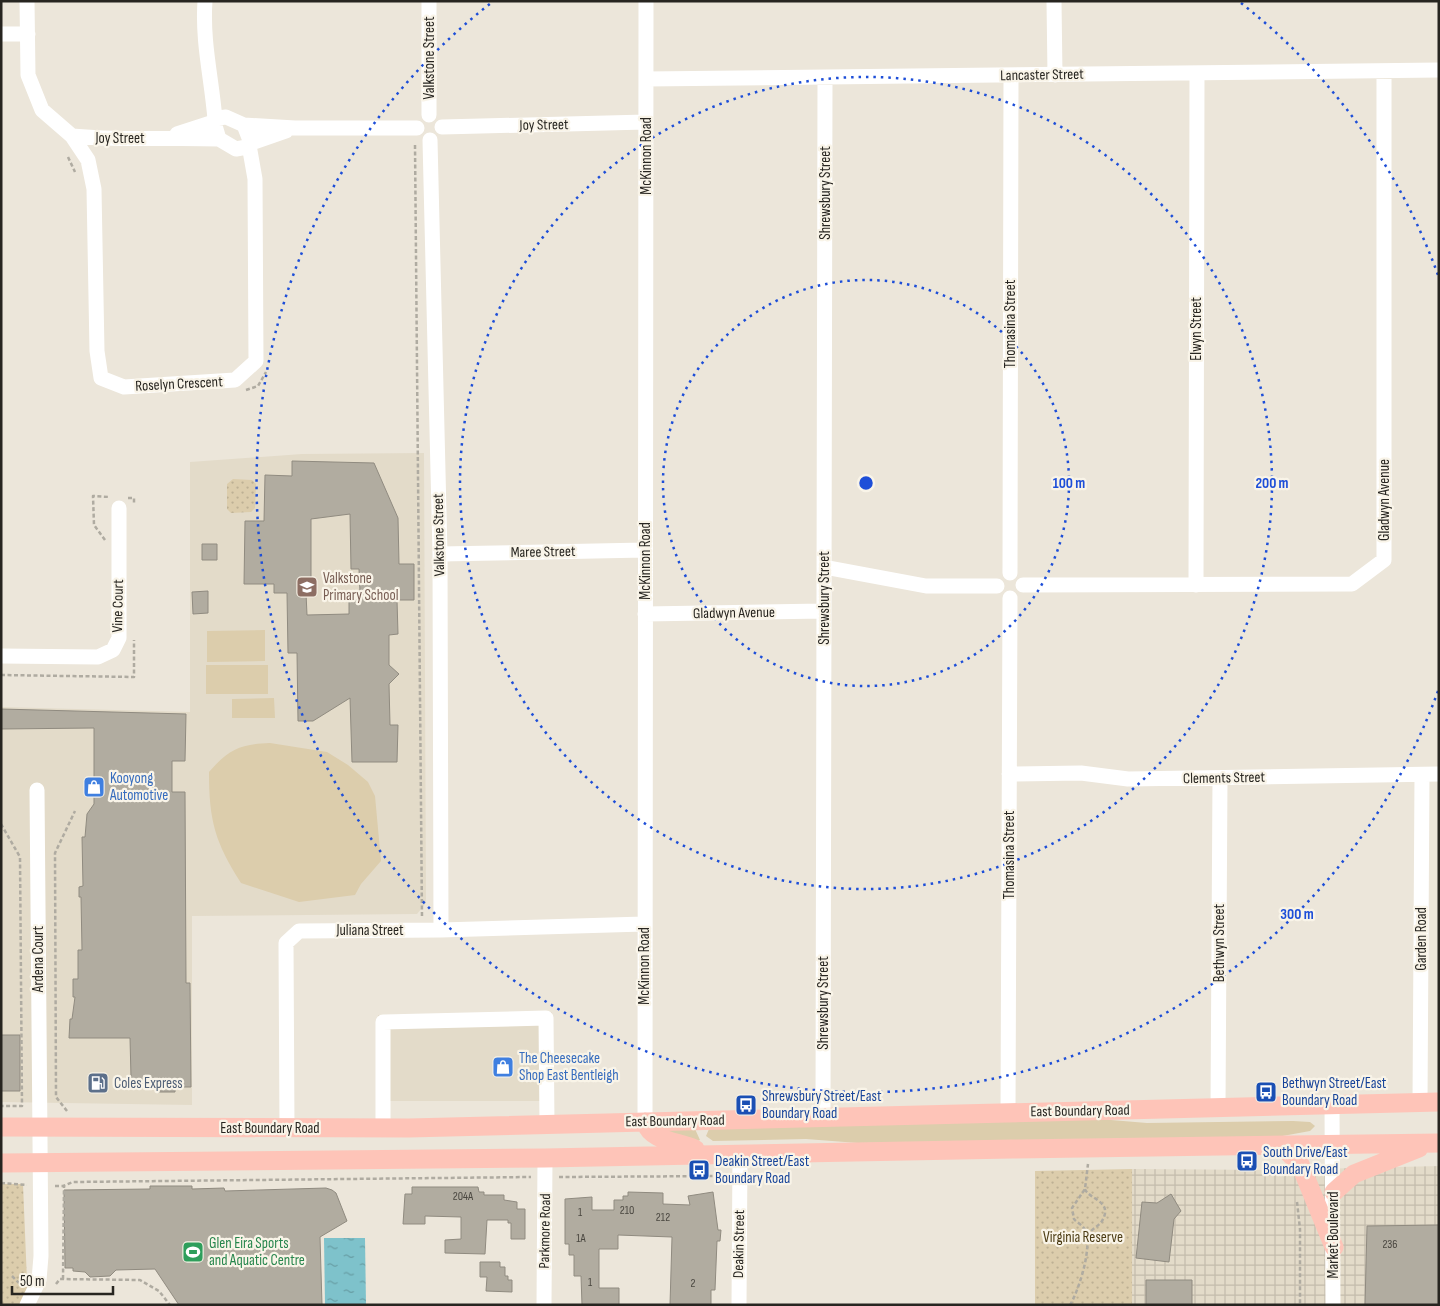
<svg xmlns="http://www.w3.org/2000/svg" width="1440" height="1306" font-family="'Sofia Sans Condensed',sans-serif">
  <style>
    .built { fill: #e3dbc9 }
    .industrial { fill: url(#industrial-grid) }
    .green { fill: #dccdac }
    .park { fill: url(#park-dots) }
    .water { fill: url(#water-ripples) }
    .building { fill: #b1aca0; stroke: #908b80; fill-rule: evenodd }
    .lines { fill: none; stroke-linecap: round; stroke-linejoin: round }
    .path { stroke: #afaba1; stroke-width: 2.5; stroke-dasharray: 4 2.5; stroke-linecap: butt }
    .minor { stroke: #fff; stroke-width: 15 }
    .major { stroke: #fec4b8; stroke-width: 19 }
    .ring { fill: none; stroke: #1d4ed8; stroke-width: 2.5; stroke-dasharray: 2.5 5 }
    .labels { text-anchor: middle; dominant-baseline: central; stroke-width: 4.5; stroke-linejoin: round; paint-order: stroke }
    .number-label { font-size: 12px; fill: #4a4740 }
    .street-label { font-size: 15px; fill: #272520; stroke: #f9f4e8 }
    .education-label { font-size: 15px; fill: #785e54; stroke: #f9f4e8; text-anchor: start }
    .shop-label { font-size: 15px; fill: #366cbe; stroke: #f9f4e8; text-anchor: start }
    .service-label { font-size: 15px; fill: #4e5e75; stroke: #f9f4e8; text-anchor: start }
    .transit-label { font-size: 15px; fill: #164399; stroke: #f9f4e8; text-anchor: start }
    .park-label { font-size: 15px; fill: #4c3c14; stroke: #f9f4e8 }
    .leisure-label { font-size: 15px; fill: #27864d; stroke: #f9f4e8; text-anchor: start }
    .centre { fill: #1d4ed8; stroke: #f9f4e8; stroke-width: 2.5 }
    .ring-label { font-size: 15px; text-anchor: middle; font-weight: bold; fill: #1d4ed8; stroke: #f9f4e8; stroke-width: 4.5; stroke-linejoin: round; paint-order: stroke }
  </style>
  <defs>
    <pattern id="industrial-grid" width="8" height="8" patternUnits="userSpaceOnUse" patternTransform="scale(1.25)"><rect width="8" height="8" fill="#e3dbc9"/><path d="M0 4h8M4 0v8" fill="none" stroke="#c3bcac"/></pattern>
    <pattern id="park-dots" width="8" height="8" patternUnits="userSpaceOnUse" patternTransform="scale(1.25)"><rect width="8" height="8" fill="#dccdac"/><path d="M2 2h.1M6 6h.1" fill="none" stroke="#bdb094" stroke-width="1.8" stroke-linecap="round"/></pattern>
    <pattern id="water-ripples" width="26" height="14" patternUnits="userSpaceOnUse" patternTransform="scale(1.25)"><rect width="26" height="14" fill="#7ec2cb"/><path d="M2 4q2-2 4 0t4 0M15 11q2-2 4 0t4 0" fill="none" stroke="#679da4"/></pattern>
  </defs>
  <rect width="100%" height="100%" fill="#ece6da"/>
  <!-- built -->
  <path class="built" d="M424,453l2,450 -9,11 -225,2v189l-191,-3v-395l189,5v-250l112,-8z
    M552,1012l-2,89h-173l1,-86z"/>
  <!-- industrial -->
  <path class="industrial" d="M1439,1166v139h-307v-136l141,1z"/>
  <!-- green -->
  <path class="green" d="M265,630v31l-58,1v-31z
    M206,665h62v29h-62z
    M274,698l1,20h-43v-19z
    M270,743l57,9 21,13 20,17 7,14 6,65 -20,23 -6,11 -56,7 -58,-19c-26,-41 -32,-62 -32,-111 20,-23 31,-28 61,-29z
    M1099,1119l48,4 146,-2 17,1 5,4 -5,5 -33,6 -419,6 -52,-4 -93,2 -7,-5 3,-7z
    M657,1129h38l5,11 -2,1z"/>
  <!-- park -->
  <path class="park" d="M233,479l19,1 4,4 -1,24 -4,4 -20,1 -4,-4v-25z
    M1132,1169v136h-97v-134z
    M1,1184h22l5,121h-27z"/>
  <!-- water -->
  <path class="water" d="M324,1238h41l1,67h-41z"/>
  <!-- building -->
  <path class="building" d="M292,461l82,2 24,55 1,46h15v36h-17l1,34 -9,1v30l10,9 -10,10 1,41h8l-1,37h-45l-2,-64 -37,23h-15l-1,-68h-9l-1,-60h-13v-9h-30l1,-63h19l1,-46 27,1zM350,514l1,55h8l1,23h-11v22l-42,1 -1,-22h5v-74z
    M202,544h15v16h-15z
    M208,591v22l-15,1 -1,-22z
    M1,709l185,5 -1,47h-13v31h13l1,191h4l1,104h-16v5h-19v-6h-16l-9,-9 -1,-39h-61l1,-19h2l3,-22h-2v-18h5v-29h4l-1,-53h-2v-10l4,-1 -1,-49h3l2,-23 7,-10v-76l-93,1z
    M1,1035h19v56h-19z
    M150,1186h42v3l32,-1 1,3 101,-3 6,2 4,3 11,28 -27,16 2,68h-143l-24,-36 -39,1 -6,6 -20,1 -5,-5 -12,-1v-3h-8l-1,-78 86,-1z
    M412,1187h66l1,5h5v3h20v5l13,2v7h8v30h-14v-16h-3v-3h-21l-2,34 -40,-1v-13l16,-1v-22l-36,-1v8h-22l2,-30h7z
    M628,1192l35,1v11l27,1 -2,-9 25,-4 5,38h3l-1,11h-3l-2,49h-4v15h-41l2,-68 -54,-2v14h-19v39h20v17h-37l-1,-29h-7v-21h-5v-11h-4v-45l27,-2v13h22v-10h9v-4h5z
    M1171,1194l10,17 -7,8 -5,43 -33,-4 6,-56 15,1z
    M1439,1225v80h-74l2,-79z
    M480,1262h20v5h5v9h3v4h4v12l-26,-1 1,-14h-7z
    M1146,1280h46v25h-46z"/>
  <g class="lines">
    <!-- path -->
    <path class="path" d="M415,145l7,772
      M68,157l7,15
      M246,390l12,-4 8,-14
      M128,498h6v7
      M105,540l-11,-15 -1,-29 17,1
      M1,675l133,2v-37
      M1,824l19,33 2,249h-21
      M67,1111l-11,-14 -1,-244 20,-42
      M559,1177l167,-1
      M1,1183l26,2
      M55,1186h8l10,-4 458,-5
      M1085,1189c3,10 29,12 17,32 -4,6 -11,8 -15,15
      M1297,1202l3,27v76
      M12,1276l10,10
      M63,1279l1,-93
      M56,1284l4,-5 80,1 19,11 11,14
      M1070,1305c9,-15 23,-59 15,-75 -2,-5 -8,-7 -11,-11l-2,-11 13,-19 3,-25"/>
    <!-- minor -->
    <path class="minor" d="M27,1l1,74 14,35 30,26 16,24 6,29 3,162 4,27 23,9 111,-7 21,-19 -1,-182 -6,-34
      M205,1c-3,41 7,79 10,119
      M429,1v114
      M1054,1l1,74
      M1,34h27
      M646,79l793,-9
      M244,125l7,18 -4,4 -11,2 -17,-10 -5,-17 4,-4 8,-1 18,8 51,3h122
      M442,127l204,-5
      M177,134l37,-12
      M72,136c49,5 98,1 147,3
      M430,140l10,414 1,376
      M251,143l35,-12
      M440,554l205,-4
      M824,567l102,19h71
      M1010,573l1,-498
      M1023,585l329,-1 32,-24v-489
      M1196,585l1,-512
      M645,614l178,-3
      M1,656l97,1 15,-7 6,-12v-130
      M1009,774l72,-1 47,6 311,-5
      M1420,1103l2,-328
      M1332,1105l1,200
      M1218,1107l2,-329
      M1008,1113l2,-515
      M823,1117l2,-1039
      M645,1122l1,-1121
      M287,1128l-1,-185 13,-12 142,-1 203,-6
      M383,1128v-106l163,-4 1,106
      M27,1305l12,-25 2,-24 -4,-466
      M544,1305l1,-147
      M739,1305l1,-151"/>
    <!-- major -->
    <path class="major" d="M645,1122c7,20 33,19 50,27
      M1,1127l408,1 1030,-26
      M1282,1146l18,18 34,83
      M1,1163l544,-5 467,-9 427,-6
      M1334,1192l20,-18 65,-26"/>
  </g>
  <!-- distance rings -->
  <g class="ring">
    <circle cx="866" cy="483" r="203"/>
    <circle cx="866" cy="483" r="406"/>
    <path d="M1438 691A609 609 0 1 1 491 3M1241 3A609 609 0 0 1 1438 275"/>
  </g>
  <!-- icons -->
  <defs>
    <g id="school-square" transform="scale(1.125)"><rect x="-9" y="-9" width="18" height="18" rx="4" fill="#8d6e63" stroke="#f9f4e8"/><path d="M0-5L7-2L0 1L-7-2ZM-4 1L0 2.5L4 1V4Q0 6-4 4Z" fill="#fff"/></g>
    <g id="shop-square" transform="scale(1.125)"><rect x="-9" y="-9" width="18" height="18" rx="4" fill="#3f7fe0" stroke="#f9f4e8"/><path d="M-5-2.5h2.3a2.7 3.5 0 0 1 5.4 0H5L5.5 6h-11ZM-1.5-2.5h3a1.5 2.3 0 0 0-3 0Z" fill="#fff"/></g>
    <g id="fuel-square" transform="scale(1.125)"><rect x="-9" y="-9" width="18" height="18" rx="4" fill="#5c6f8a" stroke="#f9f4e8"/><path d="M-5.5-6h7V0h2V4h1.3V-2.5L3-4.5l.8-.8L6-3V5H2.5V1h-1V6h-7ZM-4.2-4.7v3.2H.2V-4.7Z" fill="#fff"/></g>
    <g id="bus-square" transform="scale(1.125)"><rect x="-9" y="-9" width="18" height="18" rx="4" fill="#1a4fb4" stroke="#f9f4e8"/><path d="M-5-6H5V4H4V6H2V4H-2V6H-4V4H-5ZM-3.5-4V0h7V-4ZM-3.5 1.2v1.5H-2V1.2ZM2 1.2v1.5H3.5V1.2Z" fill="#fff"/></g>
    <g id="stadium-square" transform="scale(1.125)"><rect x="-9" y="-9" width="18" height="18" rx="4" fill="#2e9e5b" stroke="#f9f4e8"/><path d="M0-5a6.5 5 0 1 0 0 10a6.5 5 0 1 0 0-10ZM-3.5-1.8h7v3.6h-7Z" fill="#fff"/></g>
  </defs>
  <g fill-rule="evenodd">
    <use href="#school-square" x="307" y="587"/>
    <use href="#shop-square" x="94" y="787"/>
    <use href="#shop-square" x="503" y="1067"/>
    <use href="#fuel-square" x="98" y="1083"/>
    <use href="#bus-square" x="1266" y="1092"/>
    <use href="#bus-square" x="746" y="1105"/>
    <use href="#bus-square" x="1247" y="1161"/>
    <use href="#bus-square" x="699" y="1170"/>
    <use href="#stadium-square" x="193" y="1252"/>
  </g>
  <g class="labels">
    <!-- number labels -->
    <g class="number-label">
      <text x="463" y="1196">204A</text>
      <text x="627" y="1210">210</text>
      <text x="580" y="1212">1</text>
      <text x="663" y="1217">212</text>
      <text x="581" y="1238">1A</text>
      <text x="1390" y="1244">236</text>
      <text x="590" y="1282">1</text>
      <text x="693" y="1283">2</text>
    </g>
    <!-- street labels -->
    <g class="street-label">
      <text transform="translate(429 58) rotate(-90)">Valkstone Street</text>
      <text transform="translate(1042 75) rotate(-1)">Lancaster Street</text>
      <text transform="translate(544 125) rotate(-1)">Joy Street</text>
      <text x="120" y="138">Joy Street</text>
      <text transform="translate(646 156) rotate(-90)">McKinnon Road</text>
      <text transform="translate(825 193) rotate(-90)">Shrewsbury Street</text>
      <text transform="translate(1010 324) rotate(-90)">Thomasina Street</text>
      <text transform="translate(1196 329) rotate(-90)">Elwyn Street</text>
      <text transform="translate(179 384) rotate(-3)">Roselyn Crescent</text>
      <text transform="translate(1384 500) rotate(-90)">Gladwyn Avenue</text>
      <text transform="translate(439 535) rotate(-91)">Valkstone Street</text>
      <text transform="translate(543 552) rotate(-1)">Maree Street</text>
      <text transform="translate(645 561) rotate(-90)">McKinnon Road</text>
      <text transform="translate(824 598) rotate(-90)">Shrewsbury Street</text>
      <text transform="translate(118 606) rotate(-89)">Vine Court</text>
      <text transform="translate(734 613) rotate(-1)">Gladwyn Avenue</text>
      <text transform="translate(1224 778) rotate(-1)">Clements Street</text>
      <text transform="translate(1009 855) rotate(-90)">Thomasina Street</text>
      <text x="370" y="930">Juliana Street</text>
      <text transform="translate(1421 939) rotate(-90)">Garden Road</text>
      <text transform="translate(1219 943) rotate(-90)">Bethwyn Street</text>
      <text transform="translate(38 959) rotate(-90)">Ardena Court</text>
      <text transform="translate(644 966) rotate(-90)">McKinnon Road</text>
      <text transform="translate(823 1003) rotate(-90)">Shrewsbury Street</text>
      <text transform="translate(1080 1111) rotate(-1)">East Boundary Road</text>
      <text transform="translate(675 1121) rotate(-1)">East Boundary Road</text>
      <text x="270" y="1128">East Boundary Road</text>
      <text transform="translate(545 1231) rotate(-89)">Parkmore Road</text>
      <text transform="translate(1333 1235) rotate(-90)">Market Boulevard</text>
      <text transform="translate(739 1244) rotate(-89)">Deakin Street</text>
    </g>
    <!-- education labels -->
    <g class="education-label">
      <text x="323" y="578">Valkstone<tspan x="323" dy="17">Primary School</tspan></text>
    </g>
    <!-- shop labels -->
    <g class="shop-label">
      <text x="110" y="778">Kooyong<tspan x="110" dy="17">Automotive</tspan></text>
      <text x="519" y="1058">The Cheesecake<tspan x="519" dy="17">Shop East Bentleigh</tspan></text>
    </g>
    <!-- service labels -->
    <g class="service-label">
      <text x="114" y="1083">Coles Express</text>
    </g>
    <!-- transit labels -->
    <g class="transit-label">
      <text x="1282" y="1083">Bethwyn Street/East<tspan x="1282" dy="17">Boundary Road</tspan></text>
      <text x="762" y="1096">Shrewsbury Street/East<tspan x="762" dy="17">Boundary Road</tspan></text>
      <text x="1263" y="1152">South Drive/East<tspan x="1263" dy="17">Boundary Road</tspan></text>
      <text x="715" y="1161">Deakin Street/East<tspan x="715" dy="17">Boundary Road</tspan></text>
    </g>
    <!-- park labels -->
    <g class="park-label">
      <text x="1083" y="1237">Virginia Reserve</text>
    </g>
    <!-- leisure labels -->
    <g class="leisure-label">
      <text x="209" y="1243">Glen Eira Sports<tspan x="209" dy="17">and Aquatic Centre</tspan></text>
    </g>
  </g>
  <circle cx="866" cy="483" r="8" class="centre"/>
  <g class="ring-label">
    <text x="1069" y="488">100 m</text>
    <text x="1272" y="488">200 m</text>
    <text x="1297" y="919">300 m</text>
  </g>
  <!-- border -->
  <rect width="1440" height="1306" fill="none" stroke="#272520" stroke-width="5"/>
  <!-- scale -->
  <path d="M12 1286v8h101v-8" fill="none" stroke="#272520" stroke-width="2.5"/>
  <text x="20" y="1286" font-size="15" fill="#272520" stroke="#f9f4e8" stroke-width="4" paint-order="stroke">50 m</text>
</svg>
